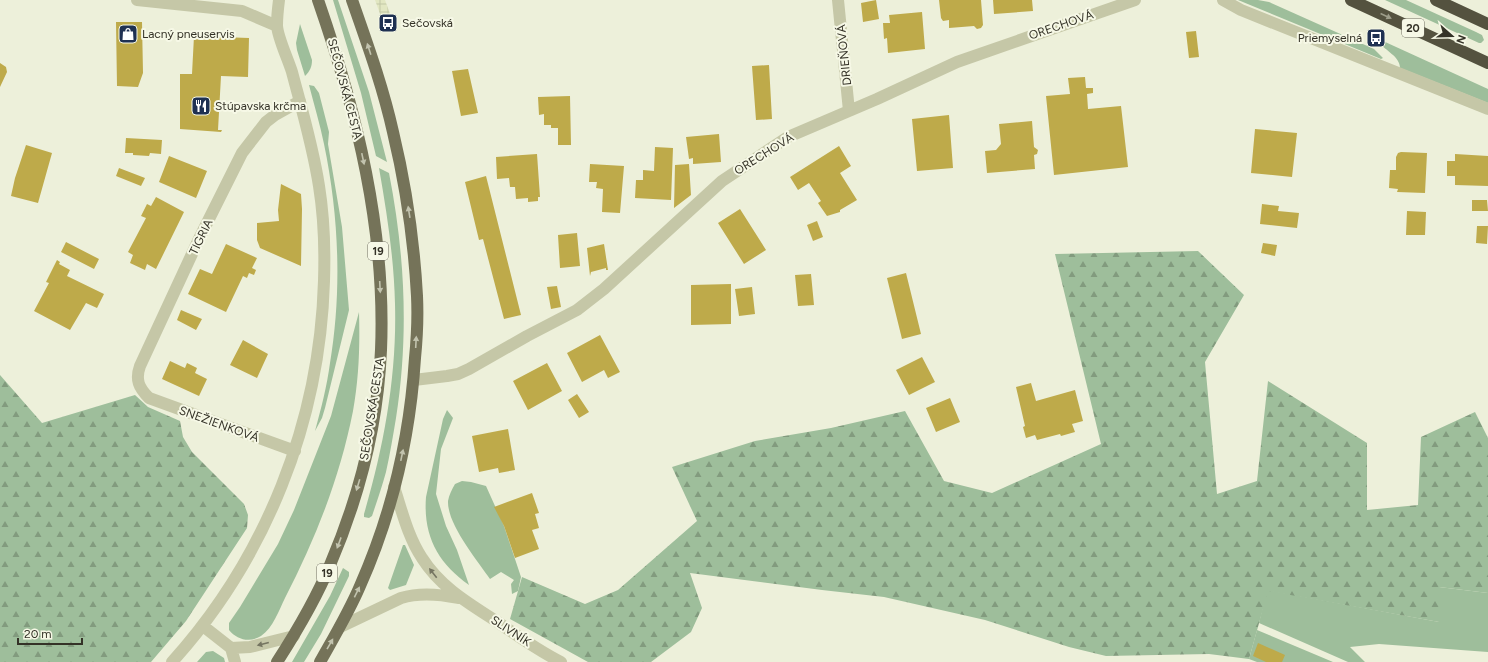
<svg xmlns="http://www.w3.org/2000/svg" width="1488" height="662" font-family="Figtree,sans-serif">
  <style>
    .green { fill: #9ebe9b }
    .forest { fill: url(#forest-firs) }
    .plaza { fill: url(#plaza-grid) }
    .building { fill: #beaa4a }
    .lines { fill: none; stroke-linecap: round; stroke-linejoin: round }
    .minor { stroke: #c5c7a7; stroke-width: 12 }
    .major { stroke: #757359; stroke-width: 12 }
    .highway { stroke: #54523f; stroke-width: 12 }
    .oneway { fill: #9d9d8a }
    .oneway2 { fill: #c2c3ae }
    .oneway3 { fill: #757561 }
    .labels { text-anchor: middle; dominant-baseline: central; stroke-width: 4; stroke-linejoin: round; paint-order: stroke }
    .shield { fill: #f6f8e6; stroke: #6e6d60; stroke-width: 1 }
    .shield-label { font-size: 11px; font-weight: bold; fill: #343227 }
    .poi-label { font-size: 12px; fill: #343227; stroke: #f6f8e6; text-anchor: start }
    .street-label { font-size: 12px; fill: #343227; stroke: #f6f8e6 }
  </style>
  <defs>
    <pattern id="forest-firs" width="22" height="20" patternUnits="userSpaceOnUse"><rect width="22" height="20" fill="#9ebe9b"/><path d="M5 1l3.5 6h-7zM16 11l3.5 6h-7z" fill="#829b7e"/></pattern>
    <pattern id="plaza-grid" width="8" height="8" patternUnits="userSpaceOnUse"><rect width="8" height="8" fill="#e2e7c2"/><path d="M0 4h8M4 0v8" fill="none" stroke="#c2c7a7"/></pattern>
  </defs>
  <rect width="100%" height="100%" fill="#edf0da"/>
  <!-- green -->
  <path class="green" d="M333,0h5l31,92 18,70 -11,-6 -15,-63z
    M1238,0h20l11,2 105,47 9,9 -2,1z
    M1385,0h21l70,32 6,3 2,5 -3,3h-2z
    M300,24l12,36c0,7 -2,11 -7,16l-8,-26 -1,-7z
    M1383,41l105,48v14l-88,-35c0,-12 -15,-17 -21,-26z
    M309,85l5,1 5,7 10,39 -1,12 14,83 7,83 -24,98 -3,10 -7,13c6,-22 12,-45 15,-68 12,-72 9,-147 -6,-219 -4,-20 -10,-39 -15,-59z
    M379,168l10,5c16,82 20,162 7,245 -3,18 -6,36 -10,54 -4,15 -9,29 -14,44l-3,2 -5,-1v-3c20,-68 33,-139 31,-210 -1,-45 -8,-91 -16,-136z
    M359,312c1,33 0,66 -6,99 -13,66 -37,127 -68,187 -6,12 -12,30 -24,38 -11,7 -24,4 -32,-6v-7l11,-16 38,-63 16,-34 37,-94z
    M447,410l6,8 -12,31 -5,45 10,32 11,24 12,35c-31,-22 -46,-49 -43,-88l17,-78z
    M462,481l9,1 15,4 18,40 17,51 -3,14 -6,3 -1,-10 3,-4 -13,-8 -11,7c-13,-19 -43,-55 -42,-78 1,-6 4,-12 7,-17z
    M403,545h2l9,20 -8,20 -16,5 -2,-2z
    M343,568l6,4v4l-28,58 -17,28h-12l38,-66z
    M1439,587l49,6v59l-109,-8 -29,3 15,15h-17l-89,-39 8,-33 172,32z
    M1257,630l76,32h-76l-8,-3z
    M213,651l11,7 1,4h-28l9,-10z"/>
  <!-- forest -->
  <path class="forest" d="M1198,251l46,44 -39,67 12,132 40,-13 11,-100 99,62v67l51,-5 3,-68 54,-25 13,26v155l-49,-6v35l-171,-31 -19,68 -40,-5 -103,2 -37,-9 -84,-27 -101,-23 -62,-7 -132,-17 12,35 -11,24 -40,30h-63l-78,-43 12,-42 63,27 33,-14 79,-69 -25,-54 83,-26 76,-13 74,-17 39,70 48,12 109,-49 -46,-190z
    M0,375l42,48 93,-28 13,12 32,14 3,16 9,15 52,52 4,11 -1,13 -61,93 -35,41h-151z"/>
  <!-- plaza -->
  <path class="plaza" d="M375,0h10l8,22 -9,3z"/>
  <!-- building -->
  <path class="building" d="M876,0l3,19 -16,3 -2,-19z
    M939,0h42l2,25 -2,3 -4,1 -3,-3 -25,2v-8l-6,1 -2,-3z
    M993,0h39l1,11 -39,3z
    M922,12l3,37 -37,4 -1,-15 -3,1 -1,-16h7l-1,-8z
    M116,22h26l1,51 -5,14 -21,-1z
    M1196,31l3,26 -10,1 -3,-26z
    M194,36l55,2 -1,39 -27,-1 -3,54h4l-1,2 -41,-3v-55h12z
    M0,63l6,4 1,5 -7,15z
    M769,65l3,54 -16,1 -4,-54z
    M468,69l10,44 -17,3 -9,-45z
    M1085,77l1,11h7v5l-6,1 1,15 33,-3 7,61 -74,8 -8,-79 24,-2 -2,-16z
    M570,96l1,49h-13v-17h-7v-3h-7v-11l-5,1 -1,-18z
    M949,115l4,53 -36,3 -5,-52z
    M1032,121l2,26 4,3 -1,4 -3,1 1,14 -48,4 -2,-22 11,-1 5,-6 -2,-20z
    M1255,129l42,4 -5,44 -41,-4z
    M719,134l2,28 -28,2v-6l-4,1 -3,-22z
    M126,138l36,2 -1,14 -11,-1 -1,3 -16,-1v-2h-8z
    M26,145l26,8 -14,50 -27,-7 4,-18z
    M839,146l12,20 -11,7 17,27 -17,10v2l-13,4 -9,-13 3,-2 -12,-18 -11,7 -8,-13z
    M655,147l18,1 -2,52 -36,-2 1,-18h7v-10l11,1z
    M1401,152l26,1 -2,40 -28,-1 1,-3 -9,-1 1,-18h6v-13l2,-4z
    M537,154l3,43h-2v4l-10,1v-4l-12,1 -1,-12h-5l-1,-9 -12,1 -1,-22z
    M1455,154l33,2v30l-33,-1v-9h-8v-15h8z
    M169,156l38,15 -11,27 -37,-16z
    M590,164l34,2 -4,47 -18,-1 1,-23 -7,-1 1,-6h-8z
    M689,164l2,31 -17,13 1,-43z
    M119,168l26,10 -4,8 -25,-10z
    M486,176l35,139 -17,4 -21,-80 -4,1 -14,-58z
    M281,184l20,10 1,15 -1,57 -41,-18 -3,-8v-17l22,-2 -1,-11z
    M156,197l28,15 -28,57 -9,-5 -2,6 -15,-7 3,-8 -5,-3 18,-34 -5,-2 6,-12 4,2z
    M1472,200h15l1,11h-16z
    M1262,204l17,2 -1,5 21,2 -2,15 -37,-4z
    M740,209l26,41 -22,14 -26,-41z
    M1407,211l19,1 -1,23h-19z
    M817,221l6,16 -10,4 -6,-16z
    M1477,226h11l-1,18 -11,-1z
    M577,233l3,33 -20,2 -2,-33z
    M66,242l33,17 -5,10 -33,-17z
    M1263,243l14,2 -2,11 -14,-3z
    M226,244l31,14 -5,10 4,2 -2,5 -5,-2 -2,5 -4,-2 -17,36 -38,-18 12,-25 12,5z
    M604,244l4,26h-2v-2l-15,4 -1,4 -3,-28z
    M57,260l3,2 -1,2 11,6 -3,6 37,18 -7,14 -11,-5 -16,27 -36,-19 15,-28 -3,-1z
    M906,273l15,61 -19,5 -15,-61z
    M811,274l3,31 -16,1 -3,-31z
    M731,284v40l-40,1v-40z
    M557,286l4,21 -10,2 -4,-22z
    M752,287l3,27 -16,2 -4,-27z
    M181,310l21,9 -6,11 -19,-10z
    M600,335l20,37 -12,6 -4,-8 -22,12 -15,-29z
    M243,340l25,14 -11,24 -27,-13z
    M922,357l13,25 -26,13 -13,-25z
    M170,361l15,7 2,-5 10,5 -2,5 12,6 -8,17 -37,-17z
    M547,363l15,28 -34,19 -15,-29z
    M1031,383l5,18 39,-11 8,31 -11,3 3,8 -14,4 -1,-2 -23,6 -2,-5 -9,3 -3,-11 2,-1 -9,-39z
    M577,394l12,18 -10,6 -11,-18z
    M950,398l10,24 -24,10 -10,-24z
    M508,429l7,41 -16,3 -1,-5 -19,4 -7,-36z
    M532,493l7,20 -4,1 4,14 -7,2 7,19 -24,9 -11,-32 -10,-19z
    M1258,643l27,12 -3,7h-16l-13,-6z"/>
  <g class="lines">
    <!-- minor -->
    <path class="minor" d="M137,0l105,11 35,15
      M838,0l11,111
      M1223,0l18,10 247,99
      M414,380l33,-4 11,-2 11,-5 58,-33 50,-26 27,-21 118,-108 66,-44 89,-38 80,-37 178,-62
      M295,451l-146,-53c-10,-10 -14,-18 -9,-32l58,-125 44,-88 24,-31 9,-7 25,-14
      M394,487c8,24 14,50 28,71 19,30 48,46 77,65 20,14 40,28 62,39
      M203,626l28,22 4,14
      M340,627l61,-29c19,-6 38,-4 57,0
      M231,648l19,-1 44,-11
      M172,662c94,-104 148,-240 152,-381 1,-31 0,-64 -5,-95 -6,-39 -17,-76 -27,-114 -4,-13 -15,-36 -15,-47 0,-8 1,-17 2,-25"/>
    <!-- major -->
    <path class="major" d="M277,662c20,-31 39,-63 53,-97 29,-68 48,-142 51,-215 5,-119 -24,-238 -63,-350
      M320,662c14,-25 29,-50 40,-76 32,-72 50,-150 55,-228 2,-20 3,-41 2,-62 -3,-55 -11,-110 -24,-164 -10,-45 -26,-89 -41,-132"/>
    <!-- highway -->
    <path class="highway" d="M1351,0l137,63
      M1436,0l52,24"/>
  </g>
  <!-- one-way arrows -->
  <defs><path id="oneway-solid" d="M-6-.8H1V-3.2L6.5 0L1 3.2V.8H-6Z"/></defs>
  <use class="oneway" href="#oneway-solid" transform="translate(1386 16) rotate(25)"/>
  <g class="oneway2">
    <use href="#oneway-solid" transform="translate(369 49) rotate(-108)"/>
    <use href="#oneway-solid" transform="translate(363 159) rotate(78)"/>
    <use href="#oneway-solid" transform="translate(409 212) rotate(-99)"/>
    <use href="#oneway-solid" transform="translate(380 287) rotate(87)"/>
    <use href="#oneway-solid" transform="translate(416 342) rotate(-87)"/>
    <use href="#oneway-solid" transform="translate(402 455) rotate(-78)"/>
    <use href="#oneway-solid" transform="translate(358 485) rotate(107)"/>
    <use href="#oneway-solid" transform="translate(339 543) rotate(110)"/>
    <use href="#oneway-solid" transform="translate(357 592) rotate(-64)"/>
    <use href="#oneway-solid" transform="translate(330 644) rotate(-60)"/>
  </g>
  <g class="oneway3">
    <use href="#oneway-solid" transform="translate(433 573) rotate(-128)"/>
    <use href="#oneway-solid" transform="translate(263 644) rotate(166)"/>
  </g>
  <!-- icons -->
  <defs>
    <g id="bus-square" transform="scale(1)"><rect x="-9" y="-9" width="18" height="18" rx="4" fill="#1f3152" stroke="#f6f8e6"/><path d="M-5-6H5V4H4V6H2V4H-2V6H-4V4H-5ZM-3.5-4V0h7V-4ZM-3.5 1.2v1.5H-2V1.2ZM2 1.2v1.5H3.5V1.2Z" fill="#fff"/></g>
    <g id="shop-square" transform="scale(1)"><rect x="-9" y="-9" width="18" height="18" rx="4" fill="#1f3152" stroke="#f6f8e6"/><path d="M-5-2.5h2.3a2.7 3.5 0 0 1 5.4 0H5L5.5 6h-11ZM-1.5-2.5h3a1.5 2.3 0 0 0-3 0Z" fill="#fff"/></g>
    <g id="restaurant-square" transform="scale(1)"><rect x="-9" y="-9" width="18" height="18" rx="4" fill="#1f3152" stroke="#f6f8e6"/><path d="M-5-6h1v4h1v-4h1v4h1v-4h1v5L-1.5 .5V6h-2V.5L-5-1ZM5-6V6H3V1.5H1.5Q1.5-4 5-6Z" fill="#fff"/></g>
  </defs>
  <g fill-rule="evenodd">
    <use href="#bus-square" x="388" y="23"/>
    <use href="#shop-square" x="128" y="34"/>
    <use href="#bus-square" x="1376" y="38"/>
    <use href="#restaurant-square" x="201" y="106"/>
  </g>
  <g class="labels">
    <!-- shield labels -->
    <g class="shield">
      <rect x="1402" y="19" width="22" height="18" rx="3"/>
      <rect x="368" y="242" width="20" height="18" rx="3"/>
      <rect x="317" y="564" width="20" height="18" rx="3"/>
    </g>
    <g class="shield-label">
      <text x="1413" y="28">20</text>
      <text x="378" y="251">19</text>
      <text x="327" y="573">19</text>
    </g>
    <!-- poi labels -->
    <g class="poi-label">
      <text x="402" y="23">Sečovská</text>
      <text x="142" y="34">Lacný pneuservis</text>
      <text x="1362" y="38" text-anchor="end">Priemyselná</text>
      <text x="215" y="106">Stúpavska krčma</text>
    </g>
    <!-- street labels -->
    <g class="street-label">
      <text transform="translate(1061 25) rotate(-19)">ORECHOVÁ</text>
      <text transform="translate(844 55) rotate(-96)">DRIEŇOVÁ</text>
      <text transform="translate(345 89) rotate(75)">SEČOVSKÁ CESTA</text>
      <text transform="translate(764 154) rotate(-32)">ORECHOVÁ</text>
      <text transform="translate(201 237) rotate(-64)">TIGRIA</text>
      <text transform="translate(372 409) rotate(-81)">SEČOVSKÁ CESTA</text>
      <text transform="translate(219 424) rotate(20)">SNEŽIENKOVÁ</text>
      <text transform="translate(511 631) rotate(33)">SLIVNÍK</text>
    </g>
  </g>
  <!-- north arrow -->
  <g transform="translate(1452 36) rotate(110)" stroke="#f6f8e6" stroke-width="3" paint-order="stroke">
  <path d="M0-3L7 15L0 10L-7 15Z" fill="#343227"/>
  <text y="-6" font-size="11" font-weight="bold" text-anchor="middle" fill="#343227">N</text>
  </g>
  <!-- scale -->
  <path d="M18 638v6h64v-6" fill="none" stroke="#343227" stroke-width="2"/>
  <text x="24" y="638" font-size="12" fill="#343227" stroke="#f6f8e6" stroke-width="3" paint-order="stroke">20 m</text>
</svg>
